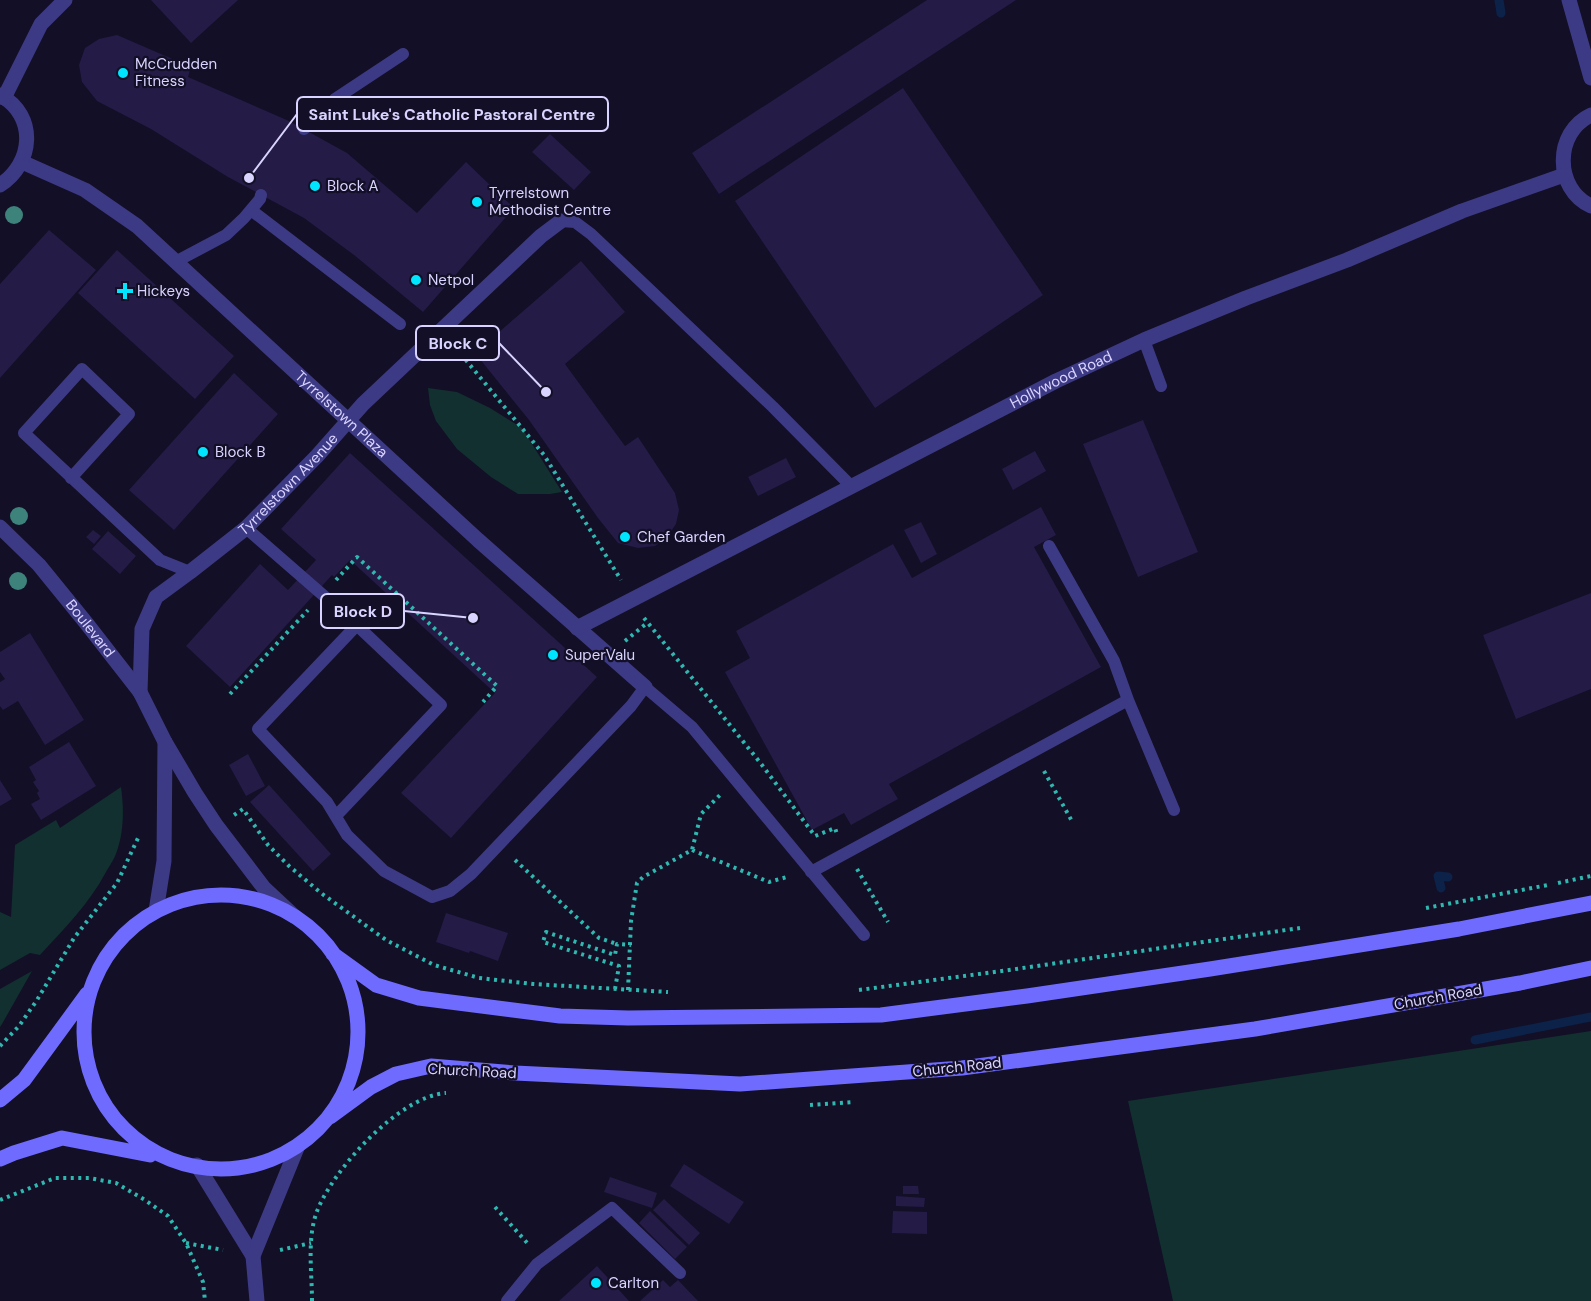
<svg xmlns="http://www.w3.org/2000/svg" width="1591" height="1301" font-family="'DM Sans',sans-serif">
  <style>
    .green { fill: #12302f }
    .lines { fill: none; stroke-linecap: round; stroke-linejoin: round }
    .stream { stroke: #0c2248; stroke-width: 9 }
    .building { fill: #241b47 }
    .path { stroke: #2fb8b0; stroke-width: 4; stroke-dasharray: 3 4.5; stroke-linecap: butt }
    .service { stroke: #3d3a85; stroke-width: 12 }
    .minor { stroke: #3d3a85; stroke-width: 15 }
    .tertiary { stroke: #3d3a85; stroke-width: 15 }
    .secondary { stroke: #6f6bff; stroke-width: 15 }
    .tree { fill: #3d827b }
    .poi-dot { fill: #00e5ff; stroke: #130f26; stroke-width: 2 }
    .labels { text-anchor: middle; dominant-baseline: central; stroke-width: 4.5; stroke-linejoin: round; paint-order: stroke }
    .poi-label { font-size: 15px; fill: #d9d4ff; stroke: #130f26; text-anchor: start }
    .street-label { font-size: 15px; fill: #d9d4ff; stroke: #130f26 }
    .leader { fill: none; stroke: #d9d4ff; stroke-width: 2 }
    .callout-dot { fill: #d9d4ff; stroke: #130f26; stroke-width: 2 }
    .callout { fill: #130f26; stroke: #d9d4ff; stroke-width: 2 }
    .callout-label { font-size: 16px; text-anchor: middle; font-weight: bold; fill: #d9d4ff }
  </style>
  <rect width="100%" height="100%" fill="#130f26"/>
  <!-- green -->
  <path class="green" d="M428,388l29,4 33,16 32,20 40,64 -12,2h-32l-27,-17 -34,-28 -21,-28 -6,-16z
    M121,787c3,21 3,44 -4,64 -2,7 -7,14 -11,21 -17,32 -42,57 -66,83l-10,-2 -30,17v-58l11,5 4,-72 41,-25 4,8z
    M32,971l-30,53 -2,3v-38z
    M1591,1031v270h-418l-45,-200z"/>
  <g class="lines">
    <!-- stream -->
    <path class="stream" d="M1499,0l2,13
      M1441,888l-3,-12 10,1
      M1475,1040l116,-23"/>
  </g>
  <!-- building -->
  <path class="building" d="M151,0h87l-47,43z
    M927,0h89l-297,194 -27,-41z
    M117,35l74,32 -3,10 101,44 58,32 70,60 49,-51 48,46 -91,104 -69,-57 -50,-37 -76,-41 -77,-48 -54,-28 -15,-19 -3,-17 6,-17 14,-9z
    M903,88l140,207 -168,113 -140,-207z
    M550,134l41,38 -17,18 -42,-38z
    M49,230l47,40 -96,108v-94z
    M117,250l117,106 -39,43 -117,-106z
    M581,261l44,51 -60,52 60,82 13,-9 37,56 4,17 -3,14 -9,13 -12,9 -17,2 -20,-5 -20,-25 -69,-98 -54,-67z
    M234,373l44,41 -104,116 -45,-40z
    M1143,420l55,132 -60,25 -55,-133z
    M1035,451l11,20 -33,19 -11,-21z
    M350,453l247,224 -146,161 -50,-45 94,-100 -145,-133 -16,17 -2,-2 -102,112 -44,-41 74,-82 28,26 28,-30 -35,-31z
    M786,458l10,19 -38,19 -10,-19z
    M1041,507l15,28 -22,12 67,120 -212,117 9,15 -47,26 -7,-12 -32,17 -87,-158 25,-14 -14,-27 157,-87 19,34z
    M921,522l16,32 -16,9 -17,-33z
    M93,530l8,6 -7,8 -8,-7z
    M108,531l28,25 -16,18 -28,-25z
    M1591,593v96l-75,30 -33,-84z
    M30,633l54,87 -39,25 -27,-44 -15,9 -3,-4v-24l5,-3 -5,-7v-20z
    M69,742l27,44 -55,34 -10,-16 9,-5 -3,-6 2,-2 -6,-9 3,-2 -7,-13z
    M248,754l17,32 -19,10 -17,-31z
    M0,780l12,19 -12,7z
    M269,785l62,69 -18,17 -63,-69z
    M446,913l62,20 -10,28 -28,-10 -1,2 -33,-11z
    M684,1164l60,38 -15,22 -59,-38z
    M610,1177l47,16 -5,15 -48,-16z
    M903,1186h15l1,8h-16z
    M896,1196l29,2 -1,9 -28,-1z
    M664,1199l36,34 -11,12 -36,-35z
    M650,1211l37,36 -12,12 -36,-36z
    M893,1211l34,1v22l-35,-1z
    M597,1266l32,35h-70z
    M663,1280l7,7 8,-7 20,21h-58z"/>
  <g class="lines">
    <!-- path -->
    <path class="path" d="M456,348l88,107 77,125
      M336,580l21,-23 140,129 -14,16
      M644,618l118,147 53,71 20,-8 2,6
      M625,641l22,-18
      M230,694l78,-84
      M1044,771l29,52
      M234,815l9,-6 25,36 21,21 32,27 65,47 48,25 45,13 54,6 135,8
      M692,850l77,32 18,-5
      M515,860l84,78 18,6
      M857,869l31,53
      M1558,883l33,-7
      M1426,908l122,-23
      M615,989l4,-23 -76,-24 3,-10 69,23 2,-11 14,1
      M628,990l3,-69 6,-38 6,-6 49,-27 9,-36 19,-19
      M859,990l150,-20 291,-42
      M0,1046l19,-20 18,-26 37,-62 43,-55 21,-45h3
      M810,1105l44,-3
      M0,1200l55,-22h34l27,5 29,17 23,16 18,27 17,39 2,19
      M495,1207l34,38
      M186,1243l37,7
      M280,1250l31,-7
      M312,1301c0,-28 -5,-60 4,-87 15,-43 83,-118 130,-121"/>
    <!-- service -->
    <path class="service" d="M304,129l31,-30 68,-45
      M251,210l149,114
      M561,221l14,1 16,12 182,173 79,80
      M177,261l49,-26 18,-17 16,-19 1,-4
      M1144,340l17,46
      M71,478l58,-64 -47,-45 -58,64 136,127 30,12
      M246,528l101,88 94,89 -105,111
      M356,626l-98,103 69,73 20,33 37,36 48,26 18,-6 21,-17 160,-168 14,-19 47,40 172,208
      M1128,700l46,110
      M811,872l317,-172 -14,-39 -65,-115
      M507,1301l30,-37 75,-56 68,65"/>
    <!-- minor -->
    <g class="minor">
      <path d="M1569,0l22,78"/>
      <path d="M1591,115c-37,17 -37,74 0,91"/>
      <path id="s1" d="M22,162l63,28 52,36 341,314 167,147"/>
      <path id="s2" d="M577,628l479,-247 88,-41 102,-42 101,-38 115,-49 102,-36"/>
      <path id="s3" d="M140,692l2,-63 14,-32 34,-25 56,-44 71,-72 46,-52 178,-168 20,-15"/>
      <path d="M197,1165l56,91"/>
      <path d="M257,1301l-4,-45 44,-108"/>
    </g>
    <!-- tertiary -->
    <g class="tertiary">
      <path d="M0,95c38,21 33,69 0,90"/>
      <path d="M4,98l37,-74 24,-24"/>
      <path id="s4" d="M0,527l39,38 48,59 53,68 25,50 30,51 21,32 48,63 30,28"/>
      <path d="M156,911l8,-50 1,-119"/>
    </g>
    <!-- secondary -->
    <path class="secondary" d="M84 1032a137 137 0 1 1 274 0a137 137 0 1 1-274 0Z
      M333,954l43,31 43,13 141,18 68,2 253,-3 146,-19 183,-27 249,-40 132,-26
      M0,1100l24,-20 63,-86
      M330,1117l41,-30 25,-13 35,-8 84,7 225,11 222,-16 293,-39 265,-46 71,-15
      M0,1159l14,-6 48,-15 88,17"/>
  </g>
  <!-- trees -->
  <g class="tree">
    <circle cx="14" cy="215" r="9"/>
    <circle cx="19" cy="516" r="9"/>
    <circle cx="18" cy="581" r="9"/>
  </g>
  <!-- markers -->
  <g class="poi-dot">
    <circle cx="123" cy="73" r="6"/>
    <circle cx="315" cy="186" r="6"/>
    <circle cx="477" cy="202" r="6"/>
    <circle cx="416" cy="280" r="6"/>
    <path d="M122 282h6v6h6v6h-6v6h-6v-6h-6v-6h6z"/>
    <circle cx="203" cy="452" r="6"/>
    <circle cx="625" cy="537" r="6"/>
    <circle cx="553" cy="655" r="6"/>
    <circle cx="596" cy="1283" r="6"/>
  </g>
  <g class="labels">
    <!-- poi labels -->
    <g class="poi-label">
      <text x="135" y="64">McCrudden<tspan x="135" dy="17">Fitness</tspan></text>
      <text x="327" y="186">Block A</text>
      <text x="489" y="193">Tyrrelstown<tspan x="489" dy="17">Methodist Centre</tspan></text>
      <text x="428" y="280">Netpol</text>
      <text x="137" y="291">Hickeys</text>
      <text x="215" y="452">Block B</text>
      <text x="637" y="537">Chef Garden</text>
      <text x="565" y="655">SuperValu</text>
      <text x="608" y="1283">Carlton</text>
    </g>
    <!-- street labels -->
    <g class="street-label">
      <text stroke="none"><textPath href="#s2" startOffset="544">Hollywood Road</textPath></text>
      <text stroke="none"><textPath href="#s1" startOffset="410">Tyrrelstown Plaza</textPath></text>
      <text stroke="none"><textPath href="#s3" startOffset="272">Tyrrelstown Avenue</textPath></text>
      <text stroke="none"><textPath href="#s4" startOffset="136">Boulevard</textPath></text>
      <text transform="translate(1438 997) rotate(-10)">Church Road</text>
      <text transform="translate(957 1067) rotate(-6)">Church Road</text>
      <text transform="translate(472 1071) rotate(3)">Church Road</text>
    </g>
  </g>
  <!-- callouts -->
  <path class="leader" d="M249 178L297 114M546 392L499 343M473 618L404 611"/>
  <g class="callout-dot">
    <circle cx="249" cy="178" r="6"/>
    <circle cx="546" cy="392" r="6"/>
    <circle cx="473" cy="618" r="6"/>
  </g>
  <g class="callout">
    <rect x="297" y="97" width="311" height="34" rx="6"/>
    <rect x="416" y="326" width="83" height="34" rx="6"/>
    <rect x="321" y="594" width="83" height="34" rx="6"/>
  </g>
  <g class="callout-label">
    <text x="452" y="120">Saint Luke's Catholic Pastoral Centre</text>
    <text x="458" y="349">Block C</text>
    <text x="363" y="617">Block D</text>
  </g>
</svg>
